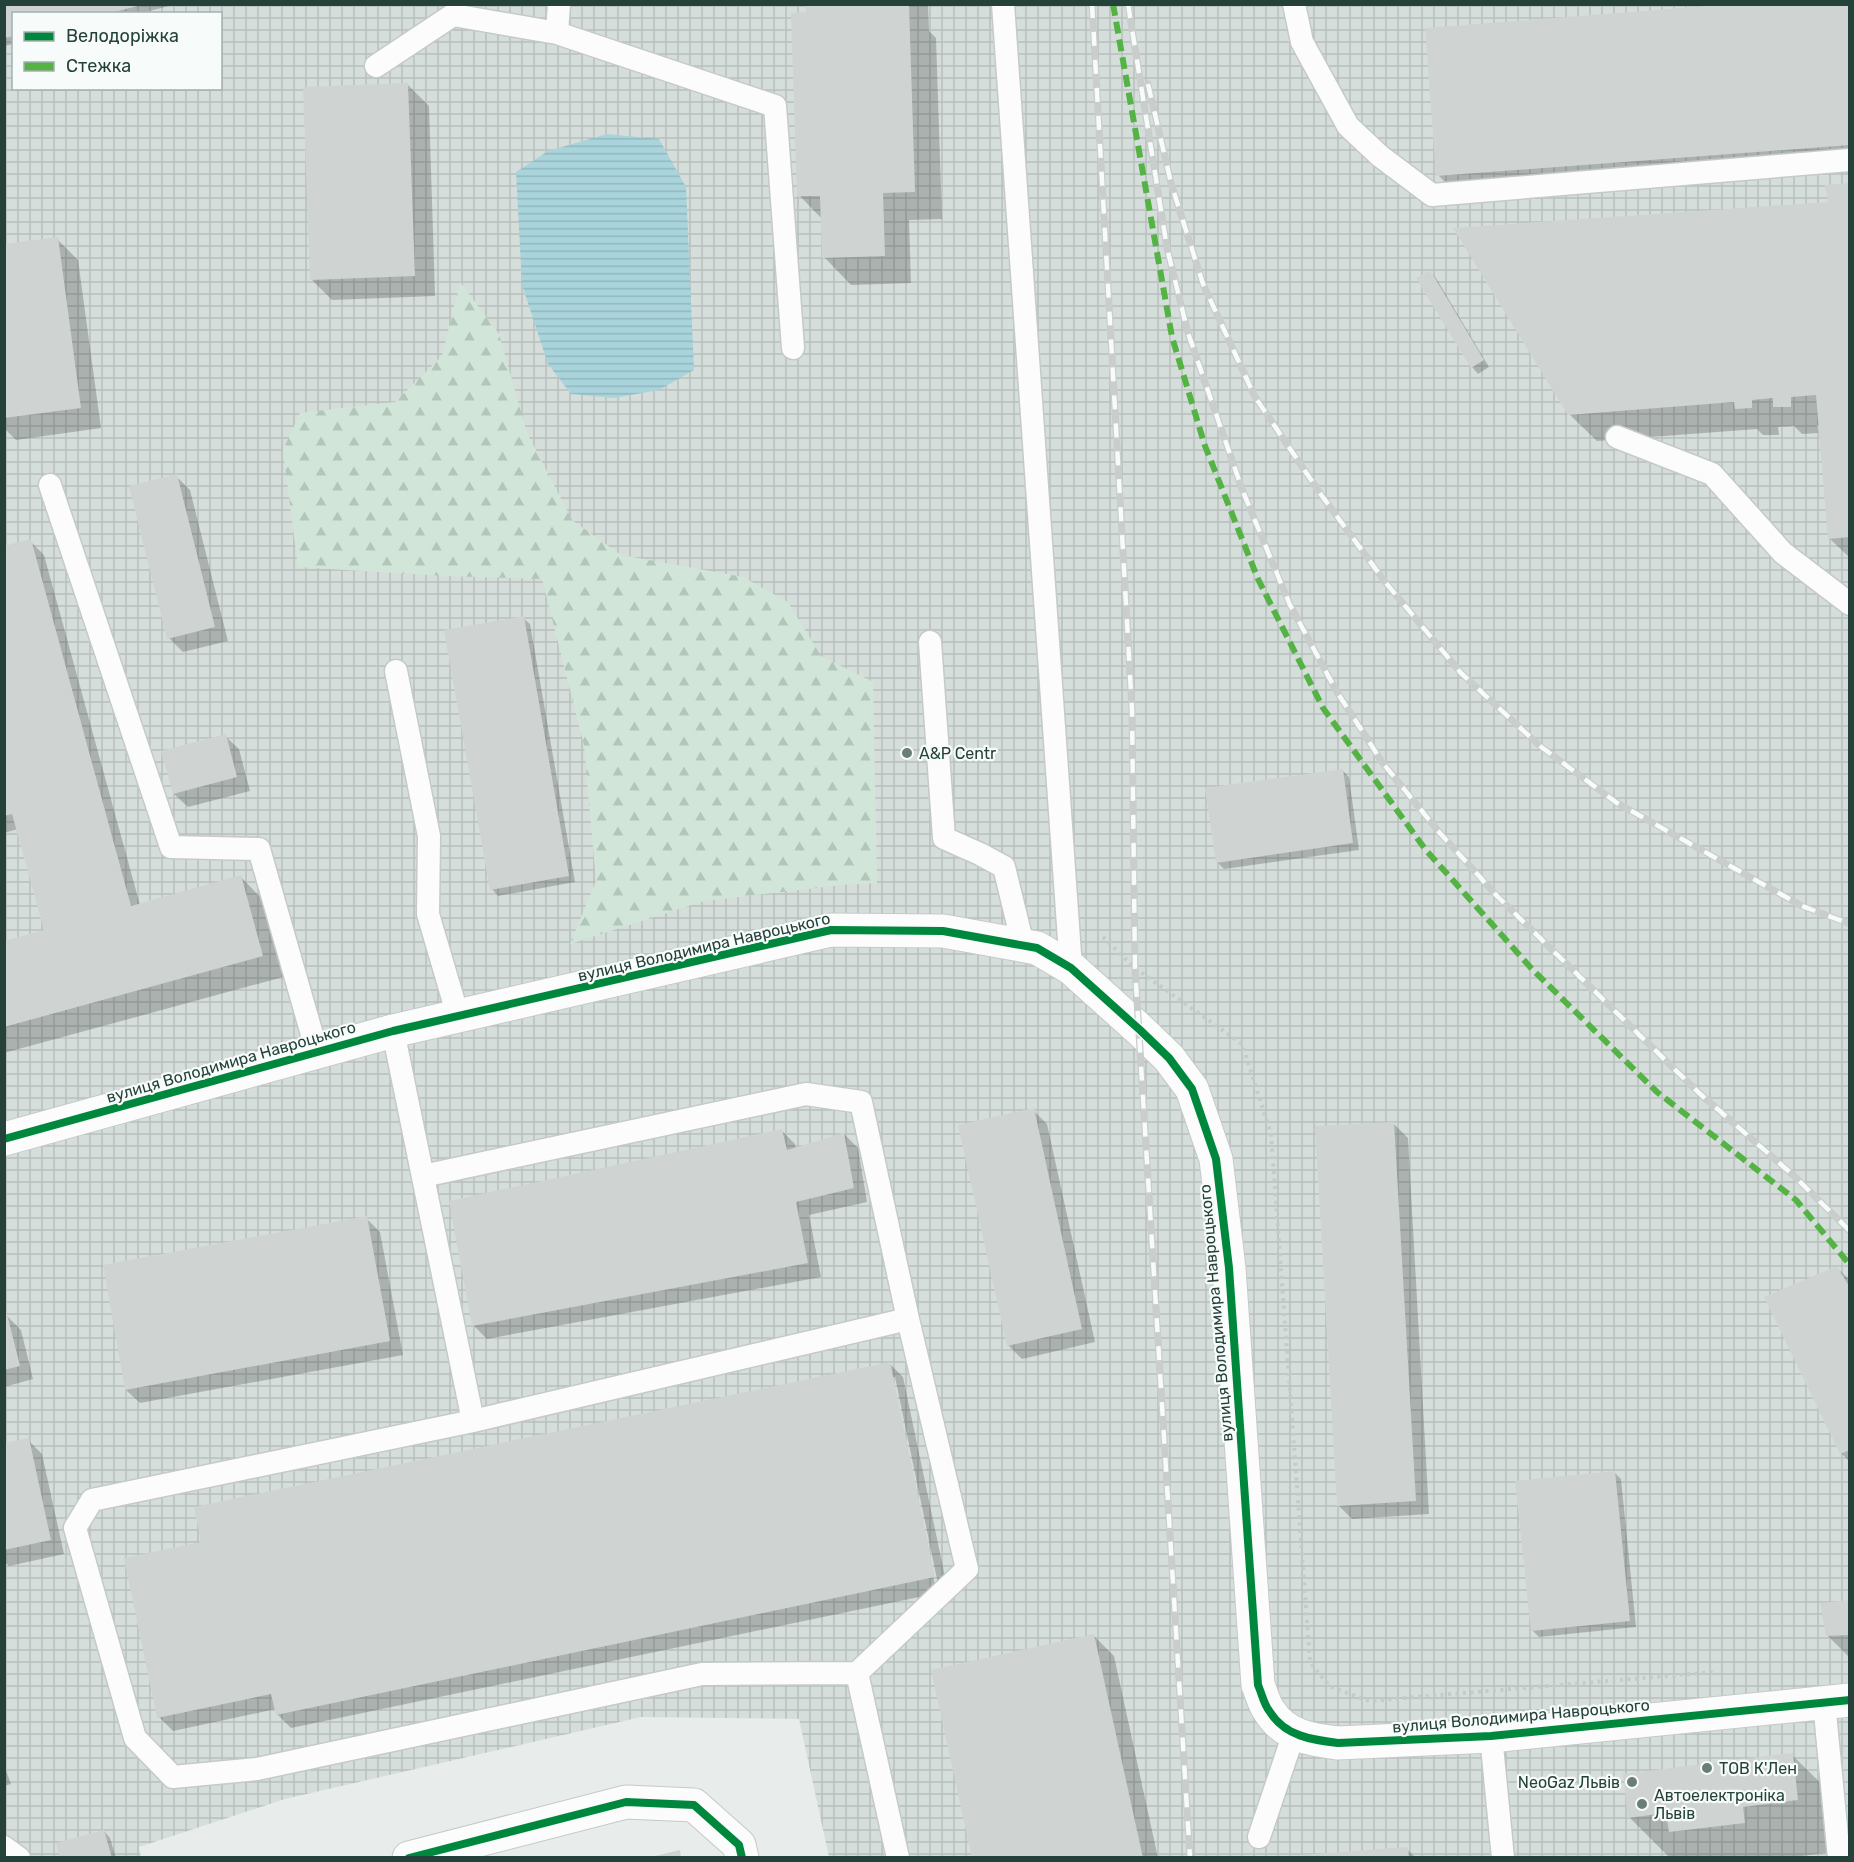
<svg xmlns="http://www.w3.org/2000/svg" width="1854" height="1862" font-family="Rubik,sans-serif">
  <style>
    .industrial { fill: url(#industrial-grid); fill-rule: evenodd }
    .forest { fill: url(#forest-firs) }
    .water { fill: url(#water-rules) }
    .shadow { fill: #0003; fill-rule: evenodd }
    .building { fill: #cfd4d2 }
    .lines { fill: none; stroke-linecap: round; stroke-linejoin: round }
    .service-casing { stroke: #c5cac8; stroke-width: 25 }
    .minor-casing { stroke: #c5cac8; stroke-width: 35 }
    .tertiary-casing { stroke: #c5cac8; stroke-width: 35 }
    .path { stroke: #c3ccca; stroke-width: 4; stroke-dasharray: 3 4.5; stroke-linecap: butt }
    .service { stroke: #fcfcfc; stroke-width: 22 }
    .minor { stroke: #fcfcfc; stroke-width: 33 }
    .tertiary { stroke: #fcfcfc; stroke-width: 33 }
    .rail-casing { stroke: #c9cdcc; stroke-width: 7 }
    .rail { stroke: #f7fbf9; stroke-width: 4.5; stroke-dasharray: 14; stroke-linecap: butt }
    .quiet { stroke: #55b346; stroke-width: 6; stroke-dasharray: 12 6; stroke-linecap: butt }
    .cycleway-casing { stroke: #f7fbf9; stroke-width: 11 }
    .cycleway { stroke: #00873e; stroke-width: 8 }
    .poi-dot { fill: #697e78; stroke: #f7fbf9; stroke-width: 2 }
    .labels { text-anchor: middle; dominant-baseline: central; stroke-width: 4.5; stroke-linejoin: round; paint-order: stroke }
    .poi-label { font-size: 16px; fill: #24423a; stroke: #f7fbf9; text-anchor: start }
    .street-label { font-size: 16px; fill: #24423a; stroke: #f7fbf9 }
  </style>
  <defs>
    <pattern id="industrial-grid" width="8" height="8" patternUnits="userSpaceOnUse" patternTransform="scale(1.5)"><rect width="8" height="8" fill="#d6dedb"/><path d="M0 4h8M4 0v8" fill="none" stroke="#b8c0bd"/></pattern>
    <pattern id="forest-firs" width="22" height="20" patternUnits="userSpaceOnUse" patternTransform="scale(1.5)"><rect width="22" height="20" fill="#d1e6d8"/><path d="M5 1l3.5 6h-7zM16 11l3.5 6h-7z" fill="#b3c6ba"/></pattern>
    <pattern id="water-rules" width="6" height="5" patternUnits="userSpaceOnUse" patternTransform="scale(1.5)"><rect width="6" height="5" fill="#a9d4db"/><path d="M0 2.5h6" fill="none" stroke="#91b7bd"/></pattern>
  </defs>
  <rect width="100%" height="100%" fill="#e8edeb"/>
  <!-- industrial -->
  <path class="industrial" d="M5,5h1844v1852h-1020l-30,-138 -158,-2 -356,82 -146,48 2,10 -136,1zM14,14h206v74h-206z"/>
  <!-- forest -->
  <path class="forest" d="M460,282l39,52 28,99 45,87 49,35 122,22 45,25 33,54 52,26 4,201 -36,2 -137,16 -134,43 26,-63 -12,-136 -42,-166 -97,-3 -147,-9 -15,-117 17,-37 95,-11 47,-46z"/>
  <!-- water -->
  <path class="water" d="M607,134l52,5 27,48 8,183 -35,20 -45,8 -43,-4 -23,-30 -26,-79 -6,-113 32,-21z"/>
  <!-- shadow -->
  <path class="shadow" d="M4,4h172l-37,10h-125v30l-10,2z
    M807,4h121l1,27 7,7 6,181 -33,1 2,63 -60,2 -27,-28 -2,-38 -23,-24z
    M1850,4v155l-398,30 -14,-14z
    M408,85l21,21 6,190 -103,4 -21,-21z
    M1850,184v374l-21,-20 -9,-113h-3l1,8 -16,1 -8,-8 -16,1 1,8h-16l-6,-6 -160,12 -28,-27 261,-211z
    M57,239l21,21 23,168 -85,12 -12,-12v-182z
    M1430,272l6,6 53,89 -11,7 -6,-7z
    M176,476l14,14 38,151 -45,11 -14,-14z
    M30,541l14,14 96,350 101,-28 20,21 22,79 -279,76v-111l42,-11 -28,-102 -14,4v-285z
    M523,618l7,6 45,258 -77,14 -6,-7z
    M225,736l14,13 11,42 -62,16 -14,-13z
    M1343,771l6,6 10,73 -135,19 -7,-7z
    M1033,1110l14,14 48,218 -73,17 -14,-14z
    M1394,1124l14,14 21,376 -77,5 -14,-14z
    M781,1130l14,14 1,5 48,-15 14,14 9,54 -58,13 12,62 -334,62 -14,-14z
    M366,1218l14,14 23,123 -263,48 -14,-13z
    M1837,1268l13,12v182l-9,-9z
    M4,1316h3l14,14 12,49 -29,8z
    M889,1363l14,14 45,214 -657,137 -14,-14 -1,-5 -103,22 -14,-14 44,-174zM892,1377h3l43,207 -3,1z
    M28,1440l14,14 22,100 -55,12 -5,-5v-116z
    M1614,1472l7,7 15,148 -97,10 -7,-7z
    M1850,1601v57l-23,-23z
    M1093,1635l21,21 44,202h-185z
    M1792,1755l52,51 5,44 -55,7 -124,1 -41,-41z
    M4,1765l7,19 -7,2z
    M104,1831l6,7 6,20h-54z
    M1407,1849l9,9h-132z"/>
  <!-- building -->
  <path class="building" d="M4,4h136l1,1 -34,9h-93v22l-10,2z
    M806,4h103l6,188 -32,1 2,63 -63,2 -2,-62h-23l-6,-183 15,-1z
    M1734,4h116v141l-414,31 -11,-148z
    M408,83l7,193 -105,4 -7,-193z
    M1850,183v354l-22,2 -12,-144 -25,2v10h-18v-9l-21,2v8l-17,1 -1,-7 -166,13 -115,-187 375,-26 -3,-17z
    M58,237l23,171 -77,10v-174z
    M1430,270l54,90 -13,8 -55,-90z
    M177,474l38,153 -48,12 -38,-153z
    M31,539l100,367 110,-31 22,81 -259,71v-86l40,-11 -32,-116 -8,2v-270z
    M524,616l45,260 -79,14 -46,-260z
    M226,734l11,43 -64,17 -12,-43z
    M1343,769l10,74 -137,20 -11,-75z
    M1034,1108l48,221 -75,17 -49,-221z
    M1394,1122l22,379 -79,5 -22,-380z
    M782,1129l5,21 57,-17 10,55 -58,14 12,61 -336,63 -23,-125z
    M367,1216l23,125 -265,49 -22,-125z
    M1837,1266l13,22v162l-10,4 -76,-157z
    M7,1314l13,52 -16,4v-55z
    M890,1362l45,215 -659,138 -5,-21 -114,24 -33,-160 77,-16 -7,-35z
    M29,1438l22,102 -47,10v-107z
    M1615,1471l15,150 -99,10 -16,-150z
    M1850,1600v35l-24,1 -6,-33z
    M1094,1634l49,224h-171l-41,-188z
    M1793,1753l5,47 -55,7 2,16 -76,9 -3,-19 -38,5 -5,-44z
    M104,1830l8,28h-52l-4,-15z
    M1408,1847l1,11h-122v-2z
    M680,1850l1,8h-30v-1z"/>
  <g class="lines">
    <!-- service casing -->
    <g class="service-casing">
      <path id="service" d="M559,4l-2,29 218,73 18,242
        M1003,4l68,964
        M1294,4l8,38 46,84 32,30 52,39 418,-35
        M376,66l77,-51 104,18
        M1617,437l95,37 71,79 67,51
        M50,485l121,362 88,2 58,203
        M930,642l14,196 36,16 24,13 19,78
        M396,671l33,165 -1,78 30,102
        M393,1031l80,390 -381,79 -17,28 60,210 38,39 84,-8 445,-95 155,-1 110,-104 -59,-250 -435,102
        M423,1176l383,-82 55,8 47,217
        M857,1673l41,185
        M1824,1702l15,156
        M1491,1736l12,122
        M1259,1837l35,-104
        M4,1847l15,11"/>
    </g>
    <!-- minor casing -->
    <g class="minor-casing">
      <path id="minor" d="M409,1858l217,-56 68,3 45,40 3,13"/>
    </g>
    <!-- tertiary casing -->
    <g class="tertiary-casing">
      <path id="tertiary" d="M4,1139l389,-108 438,-101 112,1 94,17 34,20 69,62 29,28 23,31 24,70 13,109 29,417c4,9 6,20 12,27 15,24 42,28 68,31l153,-7 359,-36"/>
    </g>
    <!-- path -->
    <path class="path" d="M1103,937l32,31 107,76 29,90 39,528 19,24 40,15 345,-29"/>
    <!-- service -->
    <use href="#service" class="service"/>
    <!-- minor -->
    <use href="#minor" class="minor"/>
    <!-- tertiary -->
    <use href="#tertiary" class="tertiary"/>
    <!-- rail casing -->
    <g class="rail-casing">
      <path id="rail" d="M1092,4l40,706 3,258 55,890
        M1128,4l39,244 21,85 54,156 48,116 47,87 45,70 57,70 59,65 200,195 95,83 57,56
        M1148,84l23,99 32,101 52,113 67,99 64,87 75,90 79,73 77,57 185,103 48,18"/>
    </g>
    <!-- rail -->
    <use href="#rail" class="rail"/>
    <!-- quiet -->
    <path class="quiet" d="M1113,4l59,333 33,109 53,133 65,129 102,141 107,120 125,123 139,108 54,65"/>
    <!-- cycleway casing -->
    <g class="cycleway-casing">
      <path id="cycleway" d="M4,1139l389,-108 438,-101 112,1 94,17 34,20 69,62 29,28 23,31 24,70 13,109 29,417c4,9 6,20 12,27 15,24 42,28 68,31l153,-7 359,-36
        M409,1858l217,-56 68,3 45,40 3,13"/>
    </g>
    <!-- cycleway -->
    <use href="#cycleway" class="cycleway"/>
  </g>
  <!-- markers -->
  <g class="poi-dot">
    <circle cx="907" cy="753" r="6"/>
    <circle cx="1707" cy="1768" r="6"/>
    <circle cx="1632" cy="1782" r="6"/>
    <circle cx="1642" cy="1804" r="6"/>
  </g>
  <g class="labels">
    <!-- poi labels -->
    <g class="poi-label">
      <text x="919" y="753">A&amp;P Centr</text>
      <text x="1719" y="1768">ТОВ К'Лен</text>
      <text x="1620" y="1782" text-anchor="end">NeoGaz Львів</text>
      <text x="1654" y="1795">Автоелектроніка<tspan x="1654" dy="18">Львів</tspan></text>
    </g>
    <!-- street labels -->
    <g class="street-label">
      <text transform="translate(704 947) rotate(-13)">вулиця Володимира Навроцького</text>
      <text transform="translate(231 1062) rotate(-16)">вулиця Володимира Навроцького</text>
      <text transform="translate(1216 1313) rotate(-95)">вулиця Володимира Навроцького</text>
      <text transform="translate(1521 1716) rotate(-5)">вулиця Володимира Навроцького</text>
    </g>
  </g>
  <!-- border -->
  <rect width="1854" height="1862" fill="none" stroke="#24423a" stroke-width="12"/>
  <!-- legend -->
  <rect x="12" y="12" width="210" height="78" fill="#f7fbf9" stroke="#a3b1ad" stroke-width="1.5"/>
  <rect x="24" y="32" width="30" height="9" fill="#00873e" stroke="#a3b1ad" stroke-width="1.5"/>
  <text x="66" y="42" font-size="18" fill="#24423a">Велодоріжка</text>
  <rect x="24" y="62" width="30" height="9" fill="#55b346" stroke="#a3b1ad" stroke-width="1.5"/>
  <text x="66" y="72" font-size="18" fill="#24423a">Стежка</text>
</svg>
